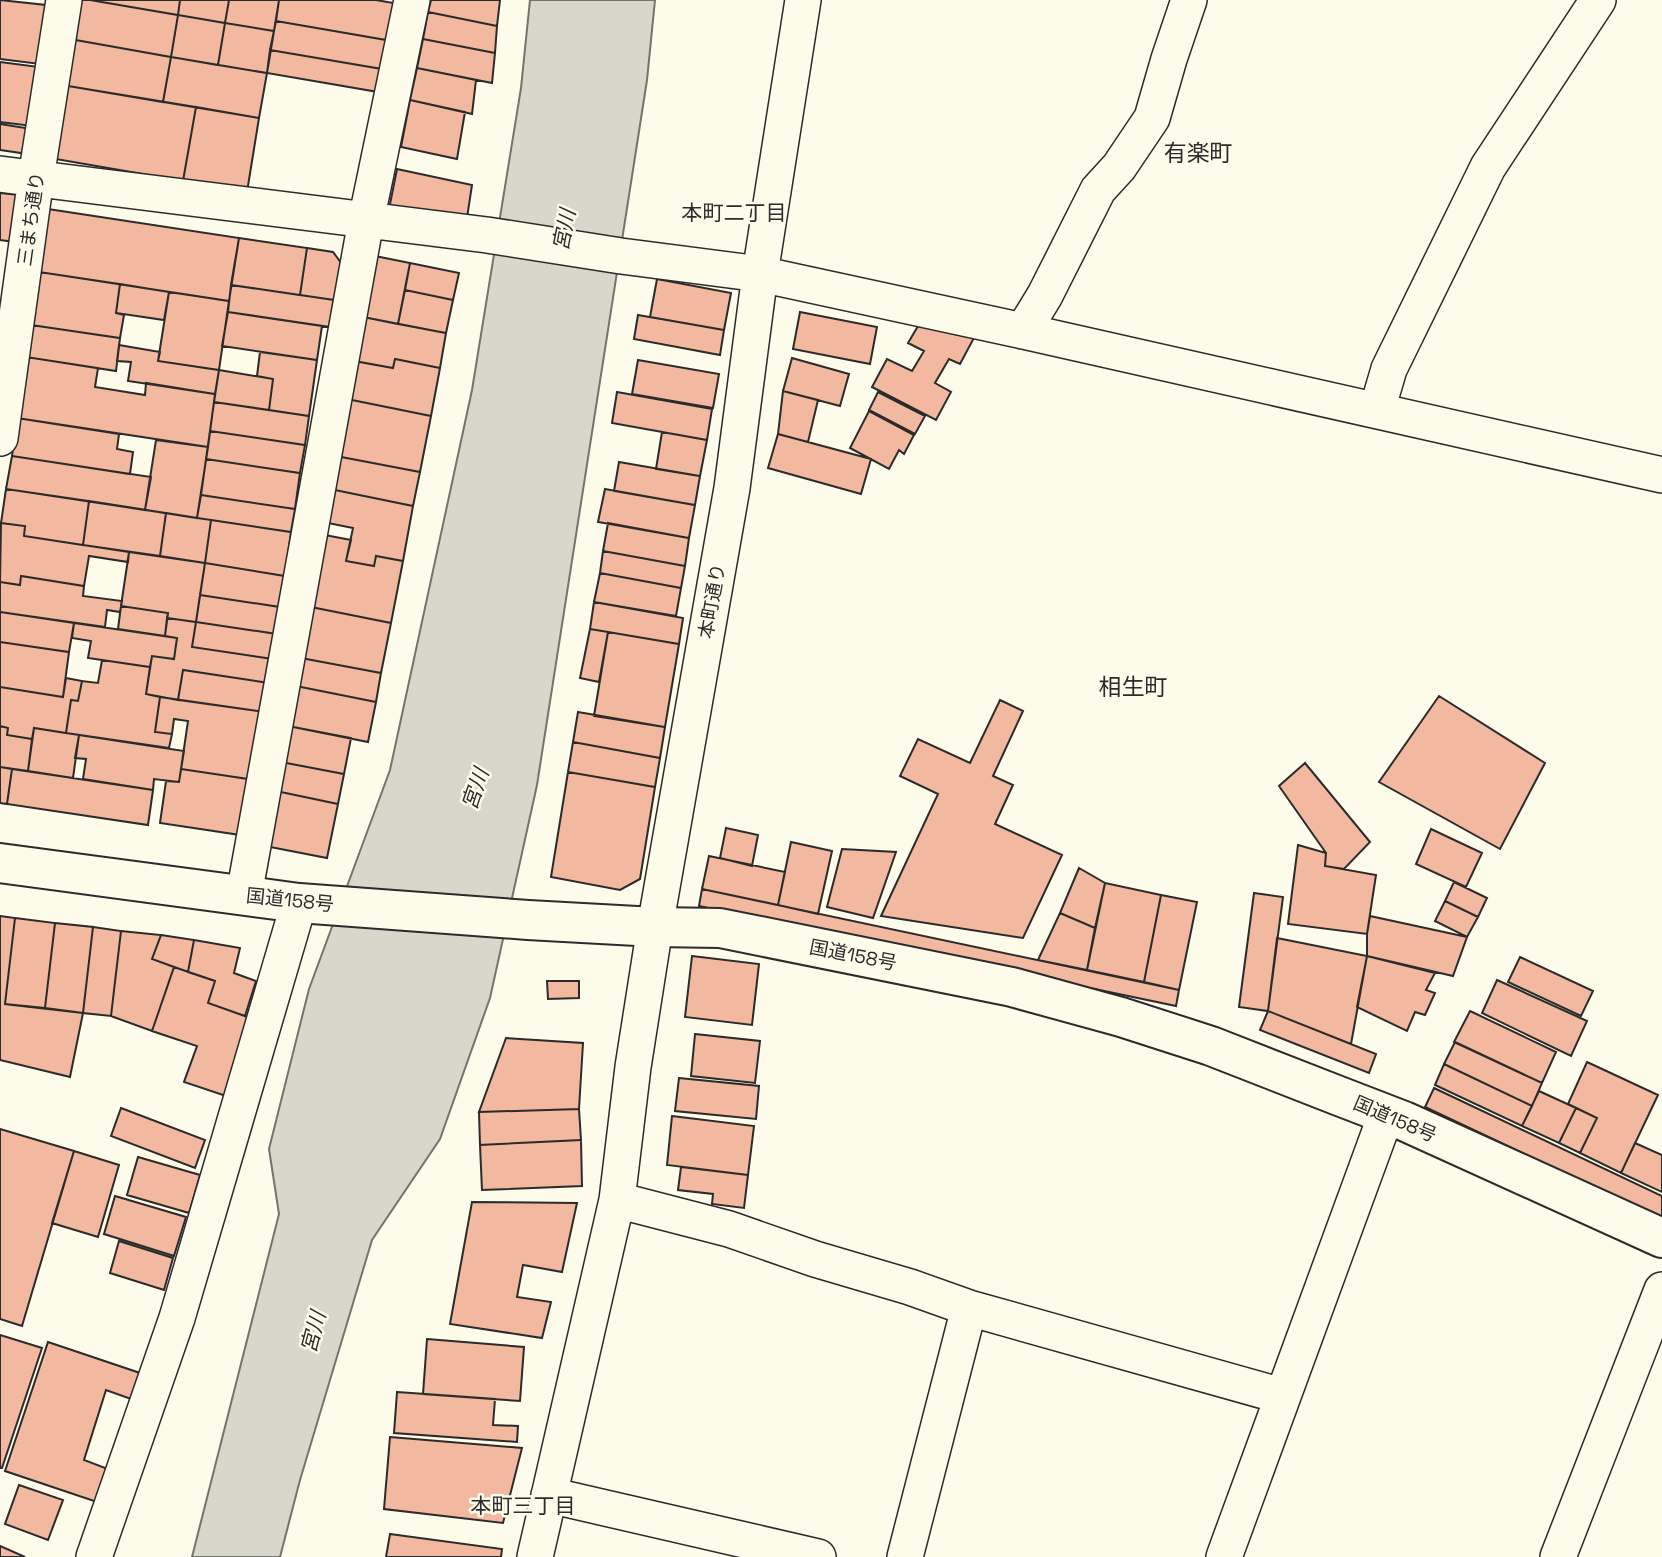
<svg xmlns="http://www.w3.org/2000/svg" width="1662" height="1557" font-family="'Space Grotesk','Noto Sans JP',sans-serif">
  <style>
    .water { fill: #d8d7c9; stroke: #74746e; stroke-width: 2 }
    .building { fill: #f2b8a0; stroke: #2b2b2b; stroke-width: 2 }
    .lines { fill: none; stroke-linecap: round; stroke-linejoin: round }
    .street-casing { stroke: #2b2b2b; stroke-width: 38 }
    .highway-casing { stroke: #2b2b2b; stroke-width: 42 }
    .street { stroke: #fdfbea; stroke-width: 35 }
    .highway { stroke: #fdfbea; stroke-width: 38 }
    .labels { text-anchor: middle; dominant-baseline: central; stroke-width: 5; stroke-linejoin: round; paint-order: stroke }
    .street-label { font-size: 19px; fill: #2b2b2b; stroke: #fdfbea }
    .neighbourhood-label { font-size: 21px; fill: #2b2b2b; stroke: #fdfbea }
    .water-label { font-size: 21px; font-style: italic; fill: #2b2b2b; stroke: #fdfbea }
    .quarter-label { font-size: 23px; fill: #2b2b2b; stroke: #fdfbea }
  </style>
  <rect width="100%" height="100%" fill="#fdfbea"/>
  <!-- water -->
  <path class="water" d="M530,0h125l-8,80 -110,705 -47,213 -50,141 -68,101 -72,240 -20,77h-88l87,-343 -10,-65 40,-160 81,-219 82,-380 49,-302z"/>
  <!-- building -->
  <path class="building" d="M0,0l46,5 -6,59 -40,-5z
    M77,0h13l88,15 -7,42 -101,-18z
    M90,0h90l-2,15z
    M180,0h49l-4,23 -47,-8z
    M229,0h50l-5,31 -49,-8z
    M279,0h97l23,4 -7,37 -116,-20z
    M431,0h69l-3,26 -69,-14z
    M428,12l69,14 -2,27 -72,-14z
    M178,15l47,8 -7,42 -47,-8z
    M276,21l116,20 -4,29 -118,-20z
    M225,23l49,8 -7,42 -49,-8z
    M70,39l101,18 -8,45 -101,-17z
    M423,39l72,14 -3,30 -75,-15z
    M270,50l118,20 -4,23 -117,-20z
    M171,57l96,16 -8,45 -96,-16z
    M0,62l39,5 -7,59 -32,-4z
    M417,68l59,12 -4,34 -62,-14z
    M62,85l134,22 -13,74 -133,-23z
    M410,100l55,12 -8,47 -56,-12z
    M196,107l63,11 -12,74 -64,-11z
    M0,124l32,5 -4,25 -28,-4z
    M397,169l75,16 -5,33 -78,-9z
    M0,193l20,2 -6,47 -14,-2z
    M48,209l191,29 -10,63 -190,-29z
    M239,238l68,10 -7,47 -69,-10z
    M307,248l26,4 9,12 -8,36 -34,-5z
    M375,256l35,7 -12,61 -35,-7z
    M410,263l49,10 -6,27 -48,-10z
    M39,272l81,12 -4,29 8,2 -4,23 -89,-13z
    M657,279l74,14 -7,37 -74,-13z
    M120,284l49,8 -5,28 -48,-7z
    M231,285l103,15 -4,27 -102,-15z
    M405,290l48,10 -7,33 -48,-9z
    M169,292l60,9 -10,69 -61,-9z
    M228,312l94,14 -5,34 -95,-14z
    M800,312l77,15 -7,37 -77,-15z
    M638,315l86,15 -4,25 -86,-16z
    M363,317l83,16 -6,35 -45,-9 -2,9 -39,-7z
    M921,321l54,15 -15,28 -11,-5 -14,24 16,9 -15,28 -64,-33 15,-28 25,12 12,-20 -16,-8z
    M31,325l89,13 -4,33 -90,-14z
    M119,345l41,7 -2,9 61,9 -4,24 -87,-13 3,-19 -14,-1z
    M260,352l57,8 -8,56 -40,-6 4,-31 -16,-3z
    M26,357l72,11 -3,19 50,8 1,-12 69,11 -7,53 -191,-29z
    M792,358l57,16 -9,32 -57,-15z
    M395,359l45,9 -9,48 -84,-17 7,-38 39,7z
    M638,360l81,14 -6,34 -81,-14z
    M219,370l54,9 -4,31 -55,-8z
    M783,391l35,9 -10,42 -30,-8z
    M617,392l95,17 -5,31 -95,-17z
    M878,392l47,24 -10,18 -46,-24z
    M347,399l84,17 -11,56 -84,-16z
    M214,402l95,14 -4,29 -95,-14z
    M869,411l45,24 -10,19 -5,-4 -10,19 -39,-21z
    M17,418l102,16 -2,15 16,3 -3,22 -118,-18z
    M210,431l95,14 -5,28 -94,-14z
    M662,432l45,8 -7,36 -44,-7z
    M778,434l93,25 -10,35 -93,-26z
    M156,440l52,7 -11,71 -52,-8z
    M12,456l139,21 -6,33 -139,-21z
    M336,456l84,16 -7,34 -83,-17z
    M206,459l94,14 -5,36 -94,-14z
    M619,462l81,14 -5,29 -81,-14z
    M6,489l83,12 -6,44 -59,-9 1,-10 -24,-3z
    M330,489l83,17 -10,55 -27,-5 -2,10 -28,-5 7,-33 -30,-6z
    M605,489l90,16 -6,33 -91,-16z
    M201,495l94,14 -4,23 -94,-14z
    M89,501l77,12 -6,43 -77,-11z
    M166,513l45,7 -6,43 -45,-7z
    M211,520l80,12 -6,44 -80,-13z
    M1,523l24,3 -1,10 105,16 -1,10 -39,-6 -5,30 -63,-10 -1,9 -20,-3z
    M608,523l81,15 -4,28 -82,-15z
    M325,535l26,5 -5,21 28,5 2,-10 27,5 -12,62 -80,-16z
    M603,551l82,15 -4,22 -81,-15z
    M129,552l76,11 -9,59 -29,-4 1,-5 -47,-7z
    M205,563l80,13 -5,31 -80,-12z
    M600,573l81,15 -5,28 -82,-14z
    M21,576l63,10 -1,10 39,5 -2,11 -13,-2 -2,17 -105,-15v-30l20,3z
    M200,595l80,12 -3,27 -81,-12z
    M594,602l89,16 -4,26 -89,-15z
    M121,606l47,7 -3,23 -47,-7z
    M311,607l80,16 -10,50 -80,-15z
    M0,612l74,11 -5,29 -69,-10z
    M167,618l29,4 -4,25 81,12 -4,24 -86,-13 -5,30 -32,-6 6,-38 22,3 3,-21 -12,-2z
    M196,622l81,12 -4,25 -81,-12z
    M74,623l103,15 -3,21 -22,-3 -2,11 -62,-9 3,-17 -19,-3z
    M590,629l18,3 -9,50 -19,-4z
    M608,632l71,12 -14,83 -71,-11z
    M0,642l69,10 -6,45 -63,-10z
    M301,658l80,15 -5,29 -80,-16z
    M102,660l48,7 -4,27 14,3 -5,35 17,2 -3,14 -103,-15 5,-33 7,1 4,-20 16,2z
    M183,670l86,13 -4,29 -87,-12z
    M66,678l16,3 -4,20 -7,-1 -5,33 -32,-5 -2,11 -25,-4 1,-7 -8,-2v-39l63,10z
    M296,686l80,16 -8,40 -80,-16z
    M1439,696l106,67 -45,86 -121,-67z
    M160,697l105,15 -10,68 -74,-11 7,-48 -14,-2 -2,15 -17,-2z
    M1000,700l23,11 -30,65 20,9 -18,39 67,31 -39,83 -142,-22 57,-122 -38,-18 18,-37 52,24z
    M578,712l87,15 -5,31 -87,-16z
    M0,726l8,2 -1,7 25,4 -4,32 -28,-4z
    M288,726l63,12 -7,36 -63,-12z
    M34,728l45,7 -6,43 -45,-7z
    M79,735l105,16 -5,31 -25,-3 -1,11 -70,-11 3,-20 -11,-1z
    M573,742l87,16 -5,29 -87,-15z
    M281,762l63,12 -6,30 -62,-13z
    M1305,763l65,79 -26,27 -19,-3 1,-13 -47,-67z
    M0,767l12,2 -5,35 -7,-1z
    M12,769l141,21 -5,35 -141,-21z
    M181,769l74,11 -8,56 -87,-13 6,-42 13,1z
    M568,772l87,15 -15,92 -20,11 -69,-13z
    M276,791l62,13 -11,54 -62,-12z
    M726,828l32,7 -6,31 -32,-8z
    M1431,829l51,24 -16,34 -50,-23z
    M791,842l41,9 -14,63 -40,-9z
    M1298,845l28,8 -1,13 51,9 -9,59 -79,-10z
    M842,849l54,3 -23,66 -46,-11z
    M709,856l76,16 -7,33 -76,-16z
    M1079,868l26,15 -10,45 -35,-15z
    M1454,882l33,16 -9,19 -33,-16z
    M1105,883l56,12 -17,87 -57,-12z
    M702,889l477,101 -3,16 -477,-100z
    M1254,893l29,4 -15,114 -29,-4z
    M1161,895l36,7 -18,88 -35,-8z
    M1445,901l33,16 -11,20 -32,-16z
    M1060,913l35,15 -8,42 -49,-10z
    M0,916l15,2 -10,86 78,9 -13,64 -70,-17z
    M1370,916l97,21 -14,39 -86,-20v-22z
    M15,918l40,5 -10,85 -40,-4z
    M55,923l38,4 -10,86 -38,-5z
    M93,927l28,4 -10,85 -28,-3z
    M121,931l40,4 -9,24 22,8 -22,64 -41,-15z
    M161,935l33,5 -6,32 -36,-13z
    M1277,938l90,18 -16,88 -83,-33z
    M194,940l46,8 -6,25 22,8 -11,35 -37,-13 7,-22 -27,-9z
    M692,956l67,8 -7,61 -67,-8z
    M1367,956l68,17 -9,17 9,3 -10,22 -10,-3 -8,19 -50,-24z
    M1520,957l73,34 -12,25 -73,-34z
    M174,967l41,14 -7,22 45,16 -27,77 -42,-14 13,-36 -45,-15z
    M1497,980l90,41 -16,35 -89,-43z
    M547,981h32v17l-31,1z
    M1268,1011l108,43 -7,19 -109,-43z
    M1470,1011l86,41 -14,31 -88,-41z
    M695,1034l65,7 -5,42 -64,-7z
    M506,1038l77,5 -4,66 -100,3z
    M1455,1042l87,41 -10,23 -88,-42z
    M1587,1062l71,33 -37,78 -41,-20 17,-35 -29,-14z
    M1444,1064l88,42 -10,20 -87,-41z
    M679,1078l80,8 -3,33 -81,-8z
    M1434,1088l228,108v23l-237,-112z
    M1539,1091l37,17 -17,35 -37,-17z
    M121,1108l84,32 -10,28 -84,-32z
    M1576,1108l21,10 -17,35 -21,-10z
    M579,1109l2,31 -101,5 -1,-33z
    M672,1116l82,10 -6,49 -81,-10z
    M0,1129l74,22 -52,175 -22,-7z
    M581,1140l1,46 -100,4 -2,-45z
    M1635,1143l27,12v37l-41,-19z
    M74,1151l45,14 -21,72 -46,-14z
    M138,1157l62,18 -11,38 -62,-18z
    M681,1167l67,8 -4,33 -32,-4 1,-10 -35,-4z
    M115,1196l71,21 -12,39 -70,-22z
    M472,1202l105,1 -15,69 -39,-7 -6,32 34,5 -9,36 -92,-14z
    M119,1241l54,17 -9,32 -54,-17z
    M0,1335l42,13 -40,120h-2z
    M427,1339l97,8 -4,54 -97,-7z
    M48,1342l92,31 -9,26 -25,-9 -22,70 24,9 -11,33 -92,-31z
    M397,1392l98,7 -2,26 25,1 -1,16 -123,-9z
    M390,1437l132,11 -19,75 -119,-14z
    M19,1485l44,15 -15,40 -43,-16z
    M390,1534l112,15 -1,8h-115z
    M0,1546l25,11h-25z"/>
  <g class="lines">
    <!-- street casing -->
    <g class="street-casing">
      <path id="street" d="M0,174l487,61 134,21 139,18 263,57 639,144
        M1023,331l22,-36 53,-105 21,-23 33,-49 17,-59 20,-59
        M1377,410l12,-41 99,-202 110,-167
        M0,438l36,-260 28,-178
        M244,895l122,-674 46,-221
        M617,1200l112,29 86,30 95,28 59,21 313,88
        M549,1495l269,62
        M94,1557l83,-239 122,-415
        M535,1557l82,-357 16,-133 22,-140 77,-439 28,-214 43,-274
        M905,1557l64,-249
        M1224,1557l162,-442
        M1558,1557l104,-267"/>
    </g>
    <!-- highway casing -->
    <g class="highway-casing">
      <path id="highway" d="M0,863l299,40 229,17 127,7 65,1 292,59 109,30 90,29 128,50 65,25 258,117"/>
    </g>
    <!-- street -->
    <use href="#street" class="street"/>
    <!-- highway -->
    <use href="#highway" class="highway"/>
  </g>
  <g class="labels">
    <!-- street labels -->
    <g class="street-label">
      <text transform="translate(31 219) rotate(-82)">三まち通り</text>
      <text transform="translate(712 601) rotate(-80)">本町通り</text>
      <text transform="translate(290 900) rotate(6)">国道158号</text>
      <text transform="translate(853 955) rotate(11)">国道158号</text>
      <text transform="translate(1395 1119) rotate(23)">国道158号</text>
    </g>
    <!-- neighbourhood labels -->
    <g class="neighbourhood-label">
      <text x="734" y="212">本町二丁目</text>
      <text x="523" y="1505">本町三丁目</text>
    </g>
    <!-- water labels -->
    <g class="water-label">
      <text transform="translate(564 230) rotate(-79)">宮川</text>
      <text transform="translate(475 789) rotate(-71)">宮川</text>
      <text transform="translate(313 1332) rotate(-75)">宮川</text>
    </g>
    <!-- quarter labels -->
    <g class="quarter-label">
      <text x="1198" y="153">有楽町</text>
      <text x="1133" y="687">相生町</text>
    </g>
  </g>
</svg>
